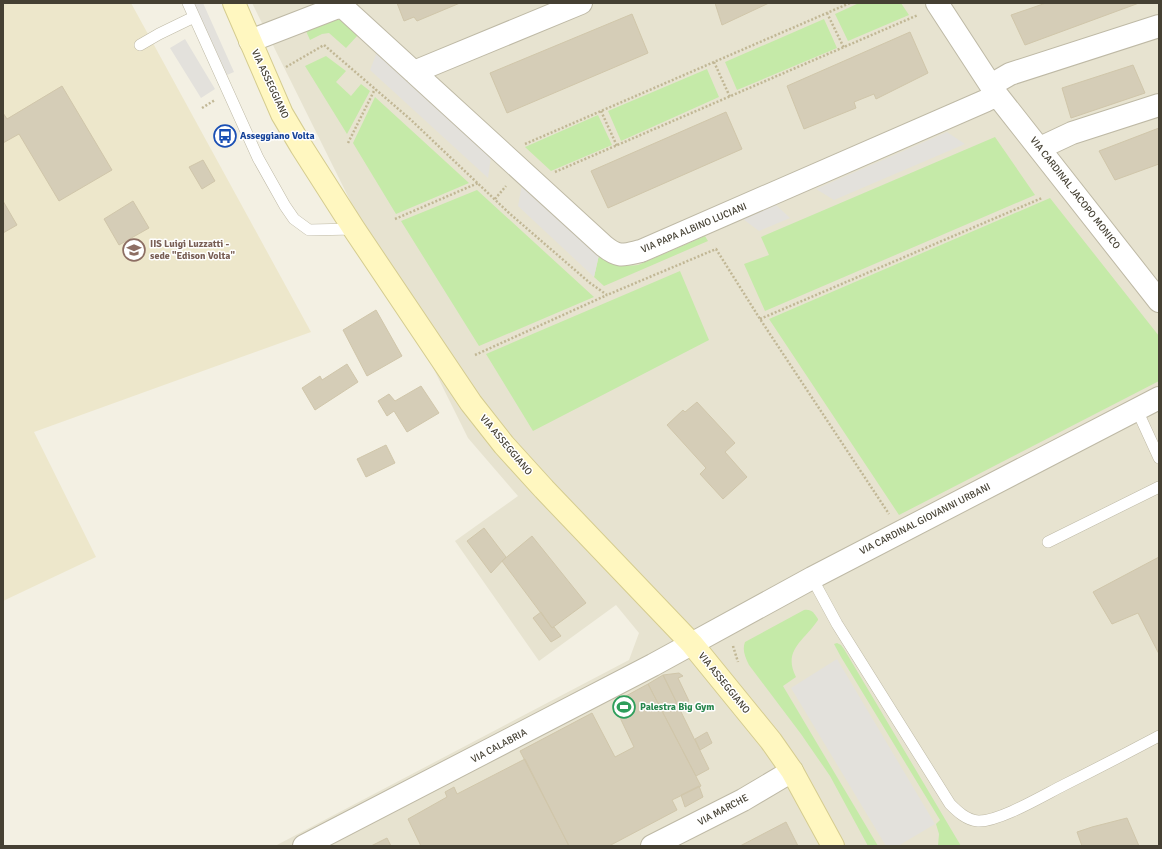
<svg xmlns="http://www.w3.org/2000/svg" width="1162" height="849" font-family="Signika,sans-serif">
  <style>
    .residential { fill: #e7e3d0 }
    .education { fill: #ede7cb }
    .green { fill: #c5eaa8 }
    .parking { fill: #e3e1dc }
    .building { fill: #d5cdb7; stroke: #d0c6aa }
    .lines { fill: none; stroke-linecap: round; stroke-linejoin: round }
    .lane-casing { stroke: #beb9a5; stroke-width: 12 }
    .street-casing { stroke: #beb9a5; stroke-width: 24 }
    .secondary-casing { stroke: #d5cc8f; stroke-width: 24 }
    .path { stroke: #c1b795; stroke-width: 2.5; stroke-dasharray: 2 2; stroke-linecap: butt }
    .lane { stroke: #fff; stroke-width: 11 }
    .street { stroke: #fff; stroke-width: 22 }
    .secondary { stroke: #fff7c0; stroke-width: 22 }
    .labels { text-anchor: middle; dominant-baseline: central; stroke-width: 3; stroke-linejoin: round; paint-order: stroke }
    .street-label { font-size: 10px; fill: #454033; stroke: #fff }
    .transit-label { font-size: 10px; font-weight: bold; fill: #164399; stroke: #fff; text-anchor: start }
    .education-label { font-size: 10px; font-weight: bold; fill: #785e54; stroke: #fff; text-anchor: start }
    .leisure-label { font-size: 10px; font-weight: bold; fill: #27864d; stroke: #fff; text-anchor: start }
  </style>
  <rect width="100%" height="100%" fill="#f3f0e3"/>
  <!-- residential -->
  <path class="residential" d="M252,3h907v843h-884l354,-186 10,-27 -23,-28 -77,56 -84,-120 63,-45 -50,-58z"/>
  <!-- education -->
  <path class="education" d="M3,3h128l180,329 -277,100 62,125 -93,44z"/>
  <!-- green -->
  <path class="green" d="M859,3h42l8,12 -61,26 -13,-27z
    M335,19l7,1 16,15 -12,13 -17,-15 -7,1 -12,6 -4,-9z
    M824,19l13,29 -100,42 -12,-28z
    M326,56l20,15 -10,11 15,14 10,-12 9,7 -23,43 -42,-68z
    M707,69l12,28 -98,44 -13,-30z
    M375,97l94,86 -73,31 -43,-71z
    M598,115l14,30 -61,26 -26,-24z
    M995,137l40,58 -270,116 -21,-47 25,-9 -8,-18z
    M477,190l117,107 -115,49 -78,-125z
    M1050,198l109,138v45l-260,134 -130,-196z
    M705,236l3,5 -104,45 -10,-9 5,-22c15,9 21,12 39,10z
    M680,271l29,69 -176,91 -47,-77z
    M804,610c8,-1 10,3 14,9v1c-13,20 -36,30 -22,57l-13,9 95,160h-10l-38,-70 -29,-42 -52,-69c-4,-8 -7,-15 -4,-23z
    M837,643l4,2 3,4 117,197h-23l1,-12 -3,-10 4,-4 -99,-163 -7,-13z"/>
  <!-- parking -->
  <path class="parking" d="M194,3h9l31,69 -7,3z
    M185,39l30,50 -14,9 -31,-50z
    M377,52l114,105 -3,21 -118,-108z
    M947,132l18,12 -131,56 -18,-11z
    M522,185l77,70 -5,22 -76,-71z
    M776,205l14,13 -31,13 -16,-12z
    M837,659l98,165 -37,22h-12l-95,-158z"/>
  <!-- building -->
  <path class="building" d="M397,3h63l-43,18 -3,-4 -10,4z
    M715,3h54l-47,22z
    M1046,3h93l-114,42 -14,-30z
    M632,14l16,39 -141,60 -17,-40z
    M910,32l18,41 -52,26 -2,-5 -20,8 2,6 -52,21 -17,-43z
    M1133,65l12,28 -74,25 -9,-30z
    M62,86l50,84 -53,31 -40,-67 -16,9v-30l4,6z
    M726,112l16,37 -134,59 -17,-37z
    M1159,128v36l-44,16 -16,-29z
    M203,160l12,21 -13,8 -13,-22z
    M3,201l14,24 -14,8z
    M133,201l16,27 -30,17 -15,-26z
    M376,310l26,46 -35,20 -24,-46z
    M347,364l11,18 -43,28 -13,-22 18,-12 2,4z
    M421,386l18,27 -32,19 -13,-21 -7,5 -9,-15 11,-7 6,7z
    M697,402l38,41 -10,9 22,25 -24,22 -23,-25 6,-6 -39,-43 16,-15 2,2z
    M386,445l9,18 -29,14 -9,-18z
    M484,528l22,29 -15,16 -24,-32z
    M532,536l54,67 -34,25 -50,-67z
    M1159,557v97l-21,-41 -26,11 -19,-32z
    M541,612l11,16 2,-1 7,9 -10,6 -18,-24z
    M679,673l4,3 -5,2 11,23 -10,6 -16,-32z
    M663,675l46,94 -13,7 -48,-92z
    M648,684l53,102 -29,14 5,10 -68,36h-40l-49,-95 72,-38 23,44 19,-10 -21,-44z
    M707,732l5,11 -12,7 -5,-11z
    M525,759l44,87h-148l-13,-27 39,-22 -2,-5 9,-5 3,7z
    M699,786l4,11 -18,10 -4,-12z
    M1127,818l12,28h-57l-5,-14 15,-5z
    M786,822l12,24h-58z
    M387,838l4,8h-20z"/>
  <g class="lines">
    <!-- lane casing -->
    <g class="lane-casing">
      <path id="lane" d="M188,3l70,155 27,48 9,13 15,11 45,-1
        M140,45l19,-11 35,-17
        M1137,410l22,48
        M1048,542l111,-55
        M812,578l25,46 113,180c7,7 16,16 28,17 21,1 66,-26 86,-36 32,-16 63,-32 95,-49"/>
    </g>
    <!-- street casing -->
    <g class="street-casing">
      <path id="street" d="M937,3l60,92 162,206
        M250,41l88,-34 7,2 259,237c15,12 19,9 37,5l344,-150 12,-6
        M414,72l167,-69
        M991,85l19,-11 149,-48
        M1040,148l32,-15 87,-28
        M304,846l349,-181 159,-87 347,-180
        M652,846l91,-46 49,-29"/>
    </g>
    <!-- secondary casing -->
    <g class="secondary-casing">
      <path id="secondary" d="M234,3l48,111 19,32 53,83 117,174 33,42 40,44 148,155 79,97 21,30 41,75"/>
    </g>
    <!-- path -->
    <path class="path" d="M827,13l17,35
      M714,62l16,35
      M286,67l38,-22 86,74 99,94 81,70 17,12 109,-46 44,70 129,195
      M202,108l13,-8
      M601,111l16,35
      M348,143l27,-54
      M525,144l325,-141
      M555,172l363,-157
      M495,199l11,-13
      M395,219l83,-36
      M760,319l282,-121
      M475,355l132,-60
      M733,646l5,16"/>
    <!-- lane -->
    <use href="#lane" class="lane"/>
    <!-- street -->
    <use href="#street" class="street"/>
    <!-- secondary -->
    <use href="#secondary" class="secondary"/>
  </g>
  <!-- icons -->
  <defs>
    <g id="bus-ring" transform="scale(1.15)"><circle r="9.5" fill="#fff" stroke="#1a4fb4" stroke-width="1.5"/><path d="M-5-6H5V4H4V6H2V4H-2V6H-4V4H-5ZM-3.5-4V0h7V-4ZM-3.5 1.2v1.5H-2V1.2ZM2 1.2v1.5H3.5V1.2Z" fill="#1a4fb4"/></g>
    <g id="school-ring" transform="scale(1.15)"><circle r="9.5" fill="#fff" stroke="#8d6e63" stroke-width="1.5"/><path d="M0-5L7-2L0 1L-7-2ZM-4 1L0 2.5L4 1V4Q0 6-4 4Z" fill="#8d6e63"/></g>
    <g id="stadium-ring" transform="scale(1.15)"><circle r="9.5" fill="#fff" stroke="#2e9e5b" stroke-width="1.5"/><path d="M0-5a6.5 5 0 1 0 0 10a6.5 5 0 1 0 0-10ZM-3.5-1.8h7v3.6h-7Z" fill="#2e9e5b"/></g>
  </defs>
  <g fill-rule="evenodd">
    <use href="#bus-ring" x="225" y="136"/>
    <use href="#school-ring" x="134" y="250"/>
    <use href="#stadium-ring" x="624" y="707"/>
  </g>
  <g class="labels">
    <!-- street labels -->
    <g class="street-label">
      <text transform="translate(270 84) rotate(65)">VIA ASSEGGIANO</text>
      <text transform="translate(1075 193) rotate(52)">VIA CARDINAL JACOPO MONICO</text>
      <text transform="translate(694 228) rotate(-23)">VIA PAPA ALBINO LUCIANI</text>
      <text transform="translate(506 445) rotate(50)">VIA ASSEGGIANO</text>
      <text transform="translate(925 519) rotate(-27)">VIA CARDINAL GIOVANNI URBANI</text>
      <text transform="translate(724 683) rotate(51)">VIA ASSEGGIANO</text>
      <text transform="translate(499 746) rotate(-28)">VIA CALABRIA</text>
      <text transform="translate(723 810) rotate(-28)">VIA MARCHE</text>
    </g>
    <!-- transit labels -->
    <g class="transit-label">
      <text x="240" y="136">Asseggiano Volta</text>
    </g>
    <!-- education labels -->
    <g class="education-label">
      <text x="150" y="244">IIS Luigi Luzzatti -<tspan x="150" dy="12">sede "Edison Volta"</tspan></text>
    </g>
    <!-- leisure labels -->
    <g class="leisure-label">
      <text x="640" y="707">Palestra Big Gym</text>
    </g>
  </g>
  <!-- border -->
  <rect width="1162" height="849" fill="none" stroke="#454033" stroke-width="8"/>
</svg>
